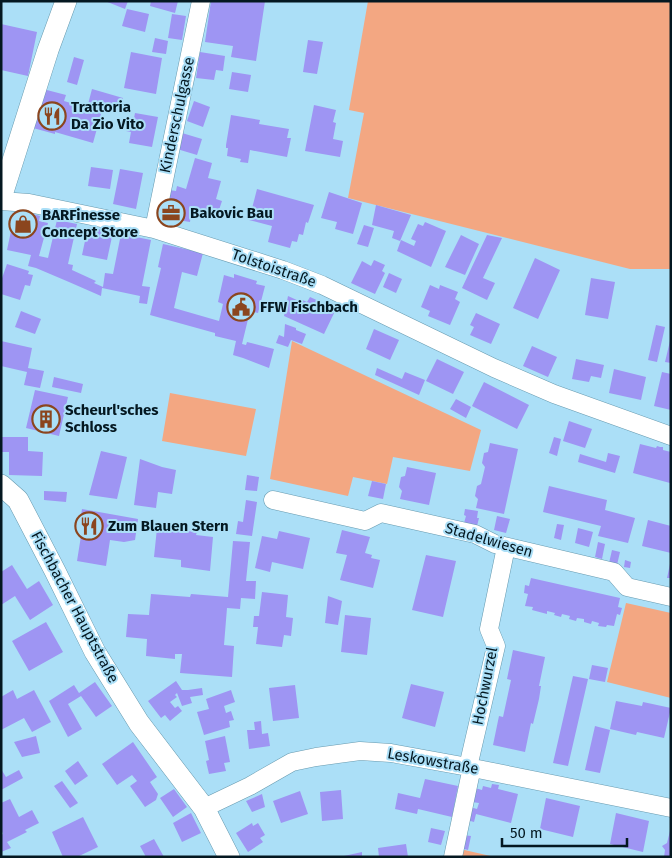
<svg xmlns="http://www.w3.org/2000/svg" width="672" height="858" font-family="'Fira Sans',sans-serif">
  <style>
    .green { fill: #f3a782 }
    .building { fill: #9e95f3 }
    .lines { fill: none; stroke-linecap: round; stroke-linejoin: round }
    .minor-casing { stroke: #679aaf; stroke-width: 19 }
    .major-casing { stroke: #679aaf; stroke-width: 22 }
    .minor { stroke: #fff; stroke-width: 18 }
    .major { stroke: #fff; stroke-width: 21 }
    .labels { text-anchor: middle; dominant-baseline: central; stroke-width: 4; stroke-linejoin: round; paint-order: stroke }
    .poi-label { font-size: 15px; font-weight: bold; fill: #041821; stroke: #abdff7; text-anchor: start }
    .street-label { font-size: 15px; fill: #041821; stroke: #abdff7 }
  </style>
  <rect width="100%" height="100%" fill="#abdff7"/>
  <!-- green -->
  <path class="green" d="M368,1h303v268h-41l-282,-71 16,-85 -15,-3z
    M292,341l189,89 -11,41 -77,-14 -6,27 -34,-7 -5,19 -78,-17z
    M170,393l86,16 -10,47 -84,-15z
    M626,603l45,10v85l-64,-16z
    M460,849l35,8h-36z"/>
  <!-- building -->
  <path class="building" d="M105,1h23l-3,8z
    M151,1h27l-3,12 -25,-7z
    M211,1h54l-9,60 -25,-4 2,-11 -28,-4z
    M127,9l22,5 -4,18 -23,-6z
    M172,14l14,2 -4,24 -14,-2z
    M1,24l36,8 -9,44 -27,-6z
    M155,38l13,3 -2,13 -14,-2z
    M308,40l15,2 -6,32 -14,-2z
    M131,52l31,6 -6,36 -32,-6z
    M200,52l25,4 -2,15 -7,-1 -2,10 -18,-2z
    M74,57l10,3 -7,25 -10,-3z
    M232,72l19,3 -3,17 -19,-3z
    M43,89l23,6 -2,6 23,7 5,-19 31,9 -3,13 -17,-4 -10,36 -38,-11v2l-22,-6z
    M194,101l16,6 -7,20 -16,-6z
    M314,105l22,5 -3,12 3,1 -3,16 10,2 -3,16 -35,-6z
    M135,113l23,4 -6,30 -23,-4 2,-11 -5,-1 2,-9 5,1z
    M231,115l29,5 -1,4 30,5 -2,9h4l-4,19 -37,-7 -2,13 -8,-1 1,-3 -14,-3 1,-8h-2v-3z
    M182,133l20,6 -5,16 -20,-6z
    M195,158l17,5 -4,15 13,3 -5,18 6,2 -4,12 -26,-6 -2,15 -25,-4 4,-28 7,1 1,-5 9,3z
    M91,167l22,3 -3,19 -22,-3z
    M120,169l23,4 -7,36 -23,-5z
    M257,189l57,16 -6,18 -2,-1 -3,13 -4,-1 -2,8 -5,-1 -2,7 -22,-6 4,-16 -23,-6z
    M329,192l33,11 -9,31 -18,-5 2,-7 -16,-4z
    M376,205l35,10 -11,26 -8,-3 2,-7 -22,-6z
    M21,211l19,5 -1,5 9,2 -9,33 9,2 9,-38 20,4 -9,40 5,1 -1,5 24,11 -2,2 9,4 2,-14 8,1 8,-40 30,6 -9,46 8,1 -3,17 -8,-1 1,-7 -38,-8 -1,8 -32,-14 -33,-14 -8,-2 3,-11 -24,-5 4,-19 5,1z
    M425,222l21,9 -15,36 -34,-16 4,-11 13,6 2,-5 -5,-2 7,-15 5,2z
    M364,225l10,3 -6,19 -11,-3z
    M88,227l25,5 -6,28 -25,-5z
    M461,235l18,9 -14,31 -20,-8z
    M487,235l15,3 -19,40 12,5 -8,17 -25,-12z
    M163,244l40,9 -6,23 -15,-4 -8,36 45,13 4,-17 -5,-2 6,-27 10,3v-4l23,7 -1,3 9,2 -7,27 -8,-2 -8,33 4,1 1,-3 27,7 -5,19 -26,-10 -10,-3 3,-14 -21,-5v-3l-65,-18 11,-47 -3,-1z
    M535,258l25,12 -22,49 -25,-11z
    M374,260l11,5 -3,6 3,2 -10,21 -24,-11 11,-22 9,5z
    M7,264l22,7 -1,3 5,1 -3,11 -5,-1 -5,15 -19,-6v-13z
    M389,273l13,6 -6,14 -13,-6z
    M591,278l24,4 -7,37 -23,-4z
    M430,285l9,4 1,-4 18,7 -3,7 5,3 -10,23 -22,-9 2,-5 -9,-4z
    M288,296l11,5 1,-2 7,3 3,-5 26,12 -12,25 -40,-18z
    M21,311l20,8 -6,15 -20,-7z
    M476,313l24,11 -9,20 -21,-9 4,-8 -4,-2z
    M285,324l11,4v2l10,4 -4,10 -11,-4 -3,7 -12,-4 3,-8 5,2z
    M656,325l9,2 -8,35 -9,-2z
    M374,329l25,11 -9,20 -24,-11z
    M1,341l31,7 -4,20 16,3 -4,17 -16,-3 3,-13 -26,-6z
    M670,341h1v22l-6,-1z
    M532,346l25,11 -9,20 -25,-11z
    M437,359l27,13 -11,22 -27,-13z
    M576,359l28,6 -3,13 -10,-2 -2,6 -17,-3z
    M377,368l25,11 3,-7 20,8 -6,15 -44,-20z
    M614,369l32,8 -5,23 -32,-7z
    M662,372l9,2v36l-17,-4z
    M54,377l29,7 -2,9 -29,-6z
    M484,382l45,23 -12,24 -45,-23z
    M35,390l33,7 -9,39 -33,-8z
    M456,399l15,8 -5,11 -16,-9z
    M569,421l23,8 -7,19 -22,-7z
    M1,437h27v14l15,1 -1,24 -33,-1v-23h-8z
    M554,437l7,2 -4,17 -8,-3z
    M490,443l28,6 -14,65 -28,-6 2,-9 -3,-3 2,-10 4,-2 4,-17 -3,-4 2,-10 4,-1z
    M640,444l16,4 1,-2 3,1h3v3l8,2 -1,31 -37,-10z
    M101,451l26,6 -10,42 -28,-4z
    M608,453l12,3 -5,17 -37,-11 2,-8 26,8z
    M140,459l22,8 14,3 -4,24 -14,-2 -2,16 -22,-3z
    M407,467l29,6 -7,32 -29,-6 2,-8 -3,-4 2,-10 4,-1z
    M247,475l12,2 -2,14 -12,-1z
    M372,481l14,3 -3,15 -15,-3z
    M549,486l58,14 -2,10 30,8 -7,25 -30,-7 3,-10 -58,-14z
    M44,491l23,1 -1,10 -22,-2z
    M246,500l11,2 -5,34 -16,-2 2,-13 5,1z
    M82,509l56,10 -3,21 -11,2 -14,-2 -4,26 -29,-5 4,-25 -3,-1z
    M465,509l13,2 -1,7h2l-2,8 -13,-3 2,-7 -2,-1z
    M497,516l13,3 -4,14 -12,-3z
    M648,520l23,6v27l-29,-7z
    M557,524l7,1 -3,15 -7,-2z
    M157,528l40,4 -1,3 17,2 -3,34 -29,-4v-7l-27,-3z
    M578,528l15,4 -4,15 -14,-4z
    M342,530l28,7 -5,16 7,2 -1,3 9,2 -7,28 -33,-8 7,-25 -11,-2z
    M279,531l31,7 -7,31 -31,-7 -2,10 -15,-4 7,-32 15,3z
    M233,541l17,1 -4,39h10l-1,18 -14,-1 -1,11 -13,-1 -3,37 10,1 -2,31 -52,-4 2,-19h-7v5l-29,-3 1,-17 -21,-2 2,-23 21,1 2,-21 39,3 1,-3 37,3z
    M598,542l7,2 -3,15 -7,-2z
    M612,550l8,2 -3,13 -8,-2z
    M426,555l30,6 -13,56 -31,-7z
    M625,560l6,2 -1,6 -6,-1z
    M670,564h1v14h-4z
    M12,565l15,24 12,-8 14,24 -23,15 -15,-24 -14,9v-33z
    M531,578l89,20 -2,9 4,1 -2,7 -3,-1 -3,12 -7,-1 -1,2 -8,-1 1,-3 -7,-2 -1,3 -7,-2v-3l-7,-1 -1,3 -7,-2 1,-3 -8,-2 -1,3 -7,-2 1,-2 -8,-2v3l-15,-4 1,-3 -8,-1 3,-12 -4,-1 1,-8 4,1z
    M262,592l26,3 -2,22 7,1 -2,18 -7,-1 -2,12 -26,-3 2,-17h-5l1,-11h5z
    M328,596l14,5 -4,24 -13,-2z
    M345,615l26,3 -4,37 -26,-3z
    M46,622l17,30 -34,19 -17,-30z
    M513,650l32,7 -6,29h2l-2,13 -6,25 -2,-1 -6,29 -32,-7 6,-29 4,1 8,-37 -4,-1z
    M592,665l16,3 -3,14 -16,-3z
    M573,676l15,3 -20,87 -15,-3z
    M176,681l6,9h6l14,-2 1,7 -13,2 2,6 -10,3 -5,-13 -2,2 2,2 -7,5 5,6 3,-2 4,5 -12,10 -5,-6 -4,3 -13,-17z
    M95,682l17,24 -16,11 -15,-21 -13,8 14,25 -14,8 -19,-36 25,-16 5,8z
    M411,684l33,8 -9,35 -33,-9z
    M295,685l4,33 -26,3 -4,-33z
    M13,690l4,9 17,-9 17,32 -19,10 -8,-14 -23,12v-33z
    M231,690l4,12 -11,4 2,7 5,-2 3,9 -5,1 1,6 -26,8 -7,-23 12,-3 -3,-10z
    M616,701l26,5 1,-4 28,6 -7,30 -27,-6 -1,3 -26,-6z
    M261,721l1,13 6,-1 2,13 -21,3 -2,-19h8l-1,-8z
    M595,726l15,4 -10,43 -15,-3z
    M36,736l4,17 -18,4 -8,-15z
    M225,736l5,26 -6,1 2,8 -17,3 -3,-13 3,-1 -4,-19z
    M133,742l24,35 -7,5 8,12 -2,6 -11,7 -15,-21 7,-5 -5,-6 -15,10 -15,-21z
    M78,761l10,15 -13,9 -10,-14z
    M1,769l5,8 13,-7 4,8 -22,12z
    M425,779l33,7 -6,31 -34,-8 -1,5 -22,-5 3,-16 22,5z
    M62,781l16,22 -8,5 -16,-22z
    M492,784l7,1 -1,4 20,5 -7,29 -35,-9 -2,8 -7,-2 3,-13 7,2 2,-6 -7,-1 3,-14 7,2 1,-4 8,2z
    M174,789l13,18 -14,10 -13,-19z
    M341,790l2,29 -21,2 -2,-29z
    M300,791l8,23 -27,9 -8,-22z
    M262,794l3,13 -13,5 -6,-11z
    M546,798l34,8 -7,31 -33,-8z
    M10,799l9,18 13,-7 7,13 -14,7 2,2 -20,10 4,6 -10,4v-17l2,-1 -2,-5v-26z
    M191,813l10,20 -19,9 -9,-19z
    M616,813l33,8 -6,31 -33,-8z
    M83,817l15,30 -21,10h-14l-11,-25z
    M252,823l1,3 5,-3 7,12 -5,3 3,4 -15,10 -12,-19z
    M431,828l14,3 -4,14 -13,-3z
    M670,831l1,26h-7l1,-7 -3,-4 5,-3z
    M463,835l8,1 -3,14 -7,-2z
    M154,839l10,18h-18l-6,-11z
    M406,844l2,13h-29l-1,-9z
    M362,852v5h-18v-1z"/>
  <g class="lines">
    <!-- minor casing -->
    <g class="minor-casing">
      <path id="minor" d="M1,201l28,2 125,26 129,41 39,15 172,83 60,26 117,42
        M154,229l47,-228
        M273,500l92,21 16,-8 94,21 20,10 119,28 13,15 44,10
        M468,767l28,-121 -7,-17 17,-82
        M204,808l46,-22 42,-24 24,-5 44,-6 31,2 77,14 203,41
        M453,857l19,-90"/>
    </g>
    <!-- major casing -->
    <g class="major-casing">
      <path id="major" d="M1,198l47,-148 18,-49
        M1,485l17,15 37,71 40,81 44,71 65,85 25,49"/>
    </g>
    <!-- minor -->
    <use href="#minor" class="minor"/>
    <!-- major -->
    <use href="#major" class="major"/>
  </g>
  <!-- icons -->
  <defs>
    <g id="restaurant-ring" transform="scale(1.4375)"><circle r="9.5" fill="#abdff7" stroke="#8b451e" stroke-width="1.5"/><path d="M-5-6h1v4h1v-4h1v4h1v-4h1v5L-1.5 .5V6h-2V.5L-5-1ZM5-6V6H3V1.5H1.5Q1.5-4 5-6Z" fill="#8b451e"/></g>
    <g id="office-ring" transform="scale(1.4375)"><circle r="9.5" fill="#abdff7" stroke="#8b451e" stroke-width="1.5"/><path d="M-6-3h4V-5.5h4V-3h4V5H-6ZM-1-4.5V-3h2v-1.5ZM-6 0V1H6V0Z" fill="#8b451e"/></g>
    <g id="shop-ring" transform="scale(1.4375)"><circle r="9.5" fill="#abdff7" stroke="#8b451e" stroke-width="1.5"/><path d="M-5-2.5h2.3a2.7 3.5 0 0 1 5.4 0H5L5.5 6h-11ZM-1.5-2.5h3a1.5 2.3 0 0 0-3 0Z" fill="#8b451e"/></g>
    <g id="civic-ring" transform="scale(1.4375)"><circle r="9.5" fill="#abdff7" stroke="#8b451e" stroke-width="1.5"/><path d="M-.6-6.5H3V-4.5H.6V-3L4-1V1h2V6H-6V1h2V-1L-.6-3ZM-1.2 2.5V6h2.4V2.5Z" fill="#8b451e"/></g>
    <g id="building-ring" transform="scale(1.4375)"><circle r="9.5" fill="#abdff7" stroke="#8b451e" stroke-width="1.5"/><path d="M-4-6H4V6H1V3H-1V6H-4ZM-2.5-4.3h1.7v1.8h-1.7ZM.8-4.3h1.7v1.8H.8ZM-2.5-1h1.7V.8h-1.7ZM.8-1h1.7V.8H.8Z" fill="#8b451e"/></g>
  </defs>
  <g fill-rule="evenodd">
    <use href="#restaurant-ring" x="52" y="116"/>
    <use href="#office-ring" x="171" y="213"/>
    <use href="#shop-ring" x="23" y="224"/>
    <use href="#civic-ring" x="241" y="307"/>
    <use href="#building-ring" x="46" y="419"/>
    <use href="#restaurant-ring" x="89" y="526"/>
  </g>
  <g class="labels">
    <!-- poi labels -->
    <g class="poi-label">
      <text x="71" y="107">Trattoria<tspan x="71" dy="17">Da Zio Vito</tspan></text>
      <text x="190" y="213">Bakovic Bau</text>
      <text x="42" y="215">BARFinesse<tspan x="42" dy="17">Concept Store</tspan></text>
      <text x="260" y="307">FFW Fischbach</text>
      <text x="65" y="410">Scheurl'sches<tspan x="65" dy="17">Schloss</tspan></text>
      <text x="108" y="526">Zum Blauen Stern</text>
    </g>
    <!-- street labels -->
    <g class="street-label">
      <text transform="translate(177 115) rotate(-78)">Kinderschulgasse</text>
      <text transform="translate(274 268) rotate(19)">Tolstoistraße</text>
      <text transform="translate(489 540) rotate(16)">Stadelwiesen</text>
      <text transform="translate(75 607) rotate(62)">Fischbacher Hauptstraße</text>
      <text transform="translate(485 686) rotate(-79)">Hochwurzel</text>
      <text transform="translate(433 761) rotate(10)">Leskowstraße</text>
    </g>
  </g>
  <!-- border -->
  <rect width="672" height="858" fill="none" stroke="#041821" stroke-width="5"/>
  <!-- scale -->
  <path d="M502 838v8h125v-8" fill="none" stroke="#041821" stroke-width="2.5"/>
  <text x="510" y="838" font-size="15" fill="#041821" stroke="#abdff7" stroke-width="4" paint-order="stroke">50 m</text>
</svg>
